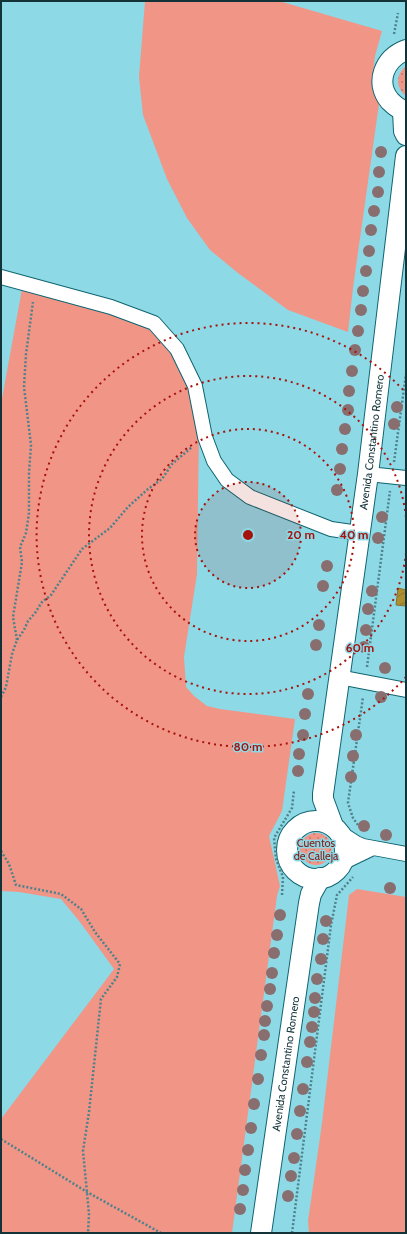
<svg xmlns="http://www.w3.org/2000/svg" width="407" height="1234" font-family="Cabin,sans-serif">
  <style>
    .grass { fill: #f19587 }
    .park { fill: url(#park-dots) }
    .water { fill: url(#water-waves); stroke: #807332 }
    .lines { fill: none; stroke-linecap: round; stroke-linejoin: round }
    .street-casing { stroke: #0e6470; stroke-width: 16 }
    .secondary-casing { stroke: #0e6470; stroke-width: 22 }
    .path { stroke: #4e828b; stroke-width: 2.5; stroke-dasharray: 2 2; stroke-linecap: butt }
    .street { stroke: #fff; stroke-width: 14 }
    .secondary { stroke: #fff; stroke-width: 20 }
    .tree { fill: #896e70 }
    .ring { fill: none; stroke: #a6120c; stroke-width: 2; stroke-dasharray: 2 4 }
    .labels { text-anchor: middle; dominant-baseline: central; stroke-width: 3; stroke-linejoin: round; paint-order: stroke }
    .street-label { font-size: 11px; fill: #133338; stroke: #8ed9e6 }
    .park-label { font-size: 11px; fill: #85160f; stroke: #8ed9e6 }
    .centre { fill: #a6120c; stroke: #8ed9e6; stroke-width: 2 }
    .ring-label { font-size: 12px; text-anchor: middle; font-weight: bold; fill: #a6120c; stroke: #8ed9e6; stroke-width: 3; stroke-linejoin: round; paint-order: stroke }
  </style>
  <defs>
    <pattern id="park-dots" width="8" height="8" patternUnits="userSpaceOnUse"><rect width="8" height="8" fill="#f19587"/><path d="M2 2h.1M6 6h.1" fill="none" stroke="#c27a6f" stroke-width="1.8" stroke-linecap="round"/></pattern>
    <pattern id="water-waves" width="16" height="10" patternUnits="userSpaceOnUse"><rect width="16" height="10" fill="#af8e30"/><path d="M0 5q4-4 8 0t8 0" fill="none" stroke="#8d752a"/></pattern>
  </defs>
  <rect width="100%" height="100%" fill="#8ed9e6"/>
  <!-- grass -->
  <path class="grass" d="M145,1h134l103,30 -7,25 -3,26 7,22 -26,184 -5,44 -60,-22 -50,-37 -28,-23 -23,-32 -20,-39 -24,-64 -4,-38z
    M22,289l101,26 25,13 20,18 16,29 15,55 -2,144 -13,83 2,30 8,9 13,10 13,3 75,10 -13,92 -13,25 11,50 -3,10 -45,337h-231v-114l113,-150 -34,-47 -19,-23 -42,-7 -18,-1v-487z
    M357,889l49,8v336h-97l-1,-12 14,-98 27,-228z"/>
  <!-- park -->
  <path class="park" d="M406,66v30c-11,-9 -10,-22 0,-30z
    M300 849a16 16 0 1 1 32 0a16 16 0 1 1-32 0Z"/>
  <!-- water -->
  <path class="water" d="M398,588l8,2v16l-10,-1z"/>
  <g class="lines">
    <!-- street casing -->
    <g class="street-casing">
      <path id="street" d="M1,277l110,30 43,16 23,26 18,37 10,51 9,24 13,19 23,17 81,32 28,4
        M368,474l38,4
        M339,677l67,13
        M339,832l17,11 7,3 43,8
        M342,863l31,-15"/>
    </g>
    <!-- secondary casing -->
    <g class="secondary-casing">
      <g id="secondary">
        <path d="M406,50c-21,8 -32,32 -16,51 5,5 10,9 16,10"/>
        <path d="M403,111l1,20 2,4"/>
        <circle cx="316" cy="850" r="29"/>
        <path id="s1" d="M333,826l-10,-27v-5l45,-320 38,-318"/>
        <path id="s2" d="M261,1233l48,-330 2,-9 9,-16"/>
      </g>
    </g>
    <!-- path -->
    <path class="path" d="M394,34l4,-21
      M394,462l12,-88
      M17,640l-4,-23 9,-55 -2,-15 6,-14 3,-20v-40l2,-28 -7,-58 2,-33 7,-52
      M367,667l23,-176
      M1,697l5,-10 6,-33 5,-14 7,-10 4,-9 7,-8 7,-11 9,-7 31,-46 28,-21 18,-21 20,-18 14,-10 10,-15 20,-17
      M358,825l-5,-7 -5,-15 15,-106
      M1,851l8,13 7,21 45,9 20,15 14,23 25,32 -3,13 -16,22 -12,113 -6,39 6,63 -1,19
      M282,895l1,-18 -7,-18 -2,-21 18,-30 2,-18
      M1,1139l86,53 74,41
      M292,1233l39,-308 6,-30 16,-18"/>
    <!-- street -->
    <use href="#street" class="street"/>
    <!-- secondary -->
    <use href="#secondary" class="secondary"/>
  </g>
  <!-- trees -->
  <g class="tree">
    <circle cx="381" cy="152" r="6"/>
    <circle cx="379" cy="172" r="6"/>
    <circle cx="378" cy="192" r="6"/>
    <circle cx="374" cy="211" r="6"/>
    <circle cx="371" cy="230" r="6"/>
    <circle cx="369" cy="251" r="6"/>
    <circle cx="366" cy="271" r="6"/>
    <circle cx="363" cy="291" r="6"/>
    <circle cx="361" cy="310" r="6"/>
    <circle cx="358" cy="331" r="6"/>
    <circle cx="355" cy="350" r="6"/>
    <circle cx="352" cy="371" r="6"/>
    <circle cx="349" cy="391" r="6"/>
    <circle cx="397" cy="407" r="6"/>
    <circle cx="348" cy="410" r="6"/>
    <circle cx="394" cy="424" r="6"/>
    <circle cx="345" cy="429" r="6"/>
    <circle cx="342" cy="449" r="6"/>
    <circle cx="340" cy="469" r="6"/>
    <circle cx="337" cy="490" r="6"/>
    <circle cx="382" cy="517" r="6"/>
    <circle cx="378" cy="538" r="6"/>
    <circle cx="327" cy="566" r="6"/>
    <circle cx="323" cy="586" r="6"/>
    <circle cx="372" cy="591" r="6"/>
    <circle cx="368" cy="609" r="6"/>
    <circle cx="319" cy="625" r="6"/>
    <circle cx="366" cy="630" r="6"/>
    <circle cx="316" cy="645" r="6"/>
    <circle cx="364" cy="647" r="6"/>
    <circle cx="385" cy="668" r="6"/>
    <circle cx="308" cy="694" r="6"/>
    <circle cx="381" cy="697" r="6"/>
    <circle cx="305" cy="714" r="6"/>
    <circle cx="303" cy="735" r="6"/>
    <circle cx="356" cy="735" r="6"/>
    <circle cx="299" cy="754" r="6"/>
    <circle cx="353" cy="756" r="6"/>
    <circle cx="298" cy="771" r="6"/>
    <circle cx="351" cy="777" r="6"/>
    <circle cx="364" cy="826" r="6"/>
    <circle cx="386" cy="835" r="6"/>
    <circle cx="390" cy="888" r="6"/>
    <circle cx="280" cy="915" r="6"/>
    <circle cx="326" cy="921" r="6"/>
    <circle cx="277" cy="935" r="6"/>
    <circle cx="323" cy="939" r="6"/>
    <circle cx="274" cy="953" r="6"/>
    <circle cx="321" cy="959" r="6"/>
    <circle cx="272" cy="973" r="6"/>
    <circle cx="317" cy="979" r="6"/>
    <circle cx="270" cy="989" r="6"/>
    <circle cx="315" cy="998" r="6"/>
    <circle cx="267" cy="1006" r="6"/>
    <circle cx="314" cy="1012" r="6"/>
    <circle cx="265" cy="1021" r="6"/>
    <circle cx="312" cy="1027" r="6"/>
    <circle cx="264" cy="1035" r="6"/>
    <circle cx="310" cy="1042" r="6"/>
    <circle cx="261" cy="1055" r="6"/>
    <circle cx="307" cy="1062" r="6"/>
    <circle cx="258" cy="1079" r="6"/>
    <circle cx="303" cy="1089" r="6"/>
    <circle cx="254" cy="1104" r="6"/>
    <circle cx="300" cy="1111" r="6"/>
    <circle cx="251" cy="1128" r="6"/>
    <circle cx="297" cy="1134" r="6"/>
    <circle cx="248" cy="1150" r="6"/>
    <circle cx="294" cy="1158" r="6"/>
    <circle cx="245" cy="1170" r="6"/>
    <circle cx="291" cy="1176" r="6"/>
    <circle cx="243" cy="1190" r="6"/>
    <circle cx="288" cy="1196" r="6"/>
    <circle cx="240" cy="1209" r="6"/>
  </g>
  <!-- distance rings -->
  <circle cx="248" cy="535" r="53" fill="#a6120c" fill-opacity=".12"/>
  <g class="ring">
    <circle cx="248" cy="535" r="53"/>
    <circle cx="248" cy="535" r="106"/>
    <path d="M406 553A159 159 0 1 1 406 517"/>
    <path d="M406 677A212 212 0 1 1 406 393"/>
  </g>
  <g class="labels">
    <!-- street labels -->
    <g class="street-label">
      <text stroke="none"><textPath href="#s1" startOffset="389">Avenida Constantino Romero</textPath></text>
      <text stroke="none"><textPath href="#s2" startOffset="171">Avenida Constantino Romero</textPath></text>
    </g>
    <!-- park labels -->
    <g class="park-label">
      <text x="316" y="843">Cuentos<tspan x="316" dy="13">de Calleja</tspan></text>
    </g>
  </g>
  <circle cx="248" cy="535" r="6" class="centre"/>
  <g class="ring-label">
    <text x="301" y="539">20 m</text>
    <text x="354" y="539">40 m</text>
    <text x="360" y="652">60 m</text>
    <text x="248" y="751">80 m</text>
  </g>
  <!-- border -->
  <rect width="407" height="1234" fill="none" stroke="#133338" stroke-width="4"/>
</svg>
